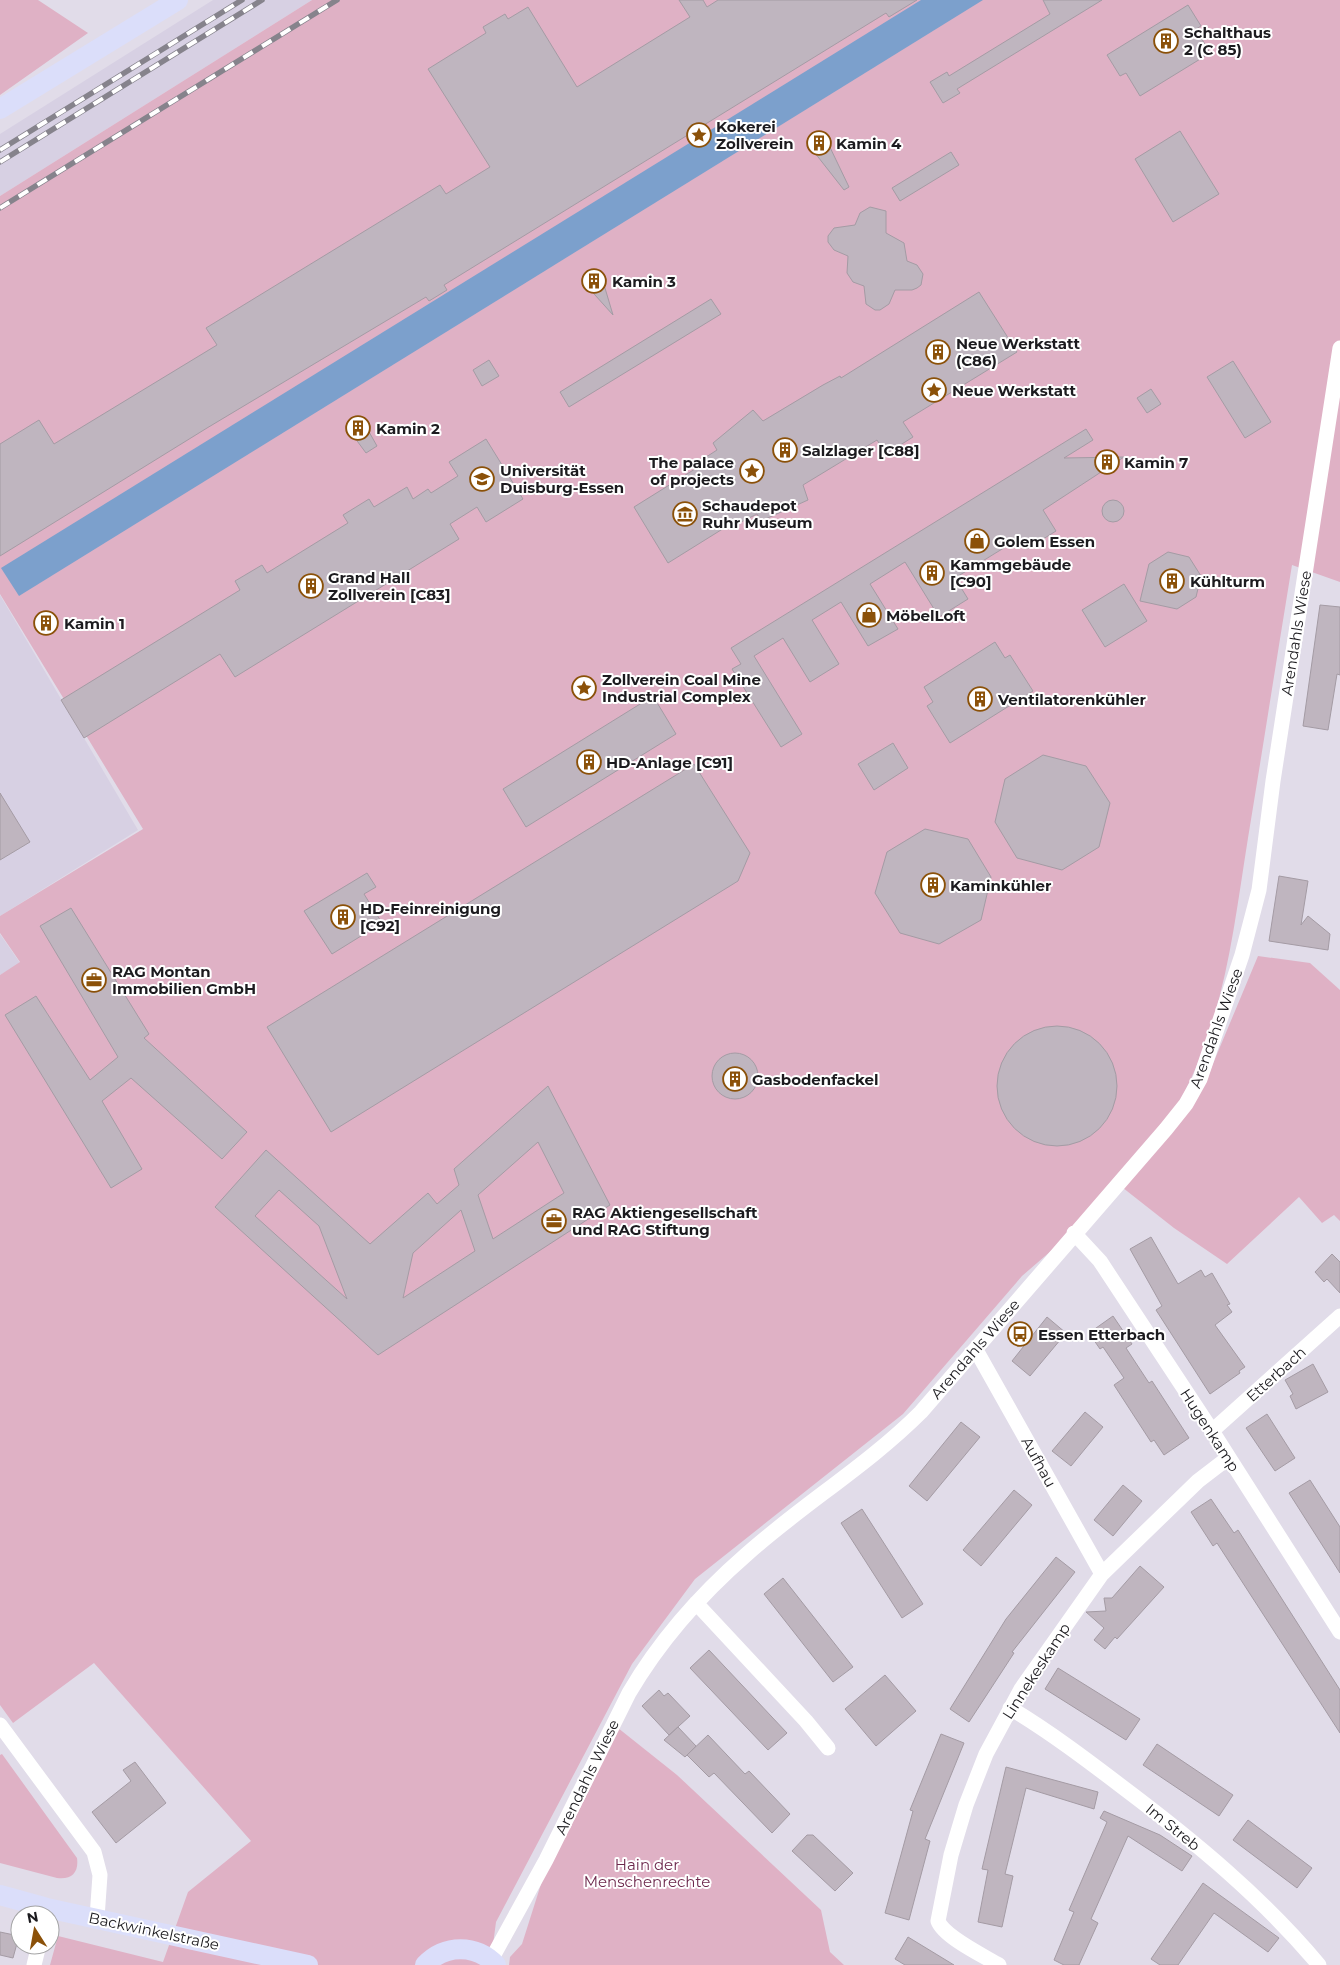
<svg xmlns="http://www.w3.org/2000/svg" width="1340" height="1965" font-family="Montserrat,sans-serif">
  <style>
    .built { fill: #d7d0e3 }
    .green { fill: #dfb1c5 }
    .water { fill: #7ca0cc }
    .building { fill: #bfb5bf; stroke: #a49ba4; fill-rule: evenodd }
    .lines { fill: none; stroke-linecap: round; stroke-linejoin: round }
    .street { stroke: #fff; stroke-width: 15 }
    .secondary { stroke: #dbdefa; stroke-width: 20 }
    .rail-casing { stroke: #86838c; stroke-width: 5.5 }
    .rail { stroke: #fff; stroke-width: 4; stroke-dasharray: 11; stroke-linecap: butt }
    .labels { text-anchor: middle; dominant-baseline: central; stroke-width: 4; stroke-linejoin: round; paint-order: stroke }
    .poi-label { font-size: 15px; font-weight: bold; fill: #1c1b1f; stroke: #fff; text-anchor: start }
    .street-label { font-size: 15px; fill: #1c1b1f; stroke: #fff }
    .park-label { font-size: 15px; fill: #6d284c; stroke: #fff }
  </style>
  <rect width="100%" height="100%" fill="#e1dce9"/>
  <!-- built -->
  <path class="built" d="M213,0h99l-312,196v-62z
    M0,595l138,235 -138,86z
    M0,934l20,29 -20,12z"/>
  <!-- green -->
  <path class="green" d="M0,0h38l50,33 -88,62z
    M312,0h1028v582l-48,-17c-15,91 -29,182 -44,273 -15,94 -23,178 -68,263l-106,130 -52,45 -119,138 -208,165 -63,85 -136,258 -5,38 4,5h-445l8,-29 105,26 25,-70 63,-51 -157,-178 -81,60 -13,-18v-730l20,-13 -20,-29v-17l143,-87 -143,-235v-398z
    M1258,956l52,7 30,27v231l-6,-6 -12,8 -23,-26 -72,67 -53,-36 -56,-44 89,-106z
    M618,1728l59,47 144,135 9,42 14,13h-335l1,-8 12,-13 26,-82z
    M2,1754l75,104c2,14 -5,22 -20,20l-57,-15v-108z"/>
  <!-- water -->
  <path class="water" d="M921,0h62l-964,596 -18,-28z"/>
  <!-- building -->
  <path class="building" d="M679,0h24l4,7 11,-7h199l-28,17 -3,-4 -442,272 3,5 -13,8 -5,3 -3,-4 -219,131 -207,128v-112l39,-24 15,24 163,-99 -11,-17 234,-143 6,9 44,-27 -62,-98 58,-36 -3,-6 22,-13 3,5 20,-12 49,80 113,-70z
    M1043,0h59l-145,89 3,4 -17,10 -13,-21 17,-10 2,4 101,-62z
    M1188,5l13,21 -5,3 14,24 -70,43 -14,-23 -6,3 -13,-21z
    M1180,131l39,63 -46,28 -38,-63z
    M817,135l9,4 23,48 -5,3 -33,-42v-8z
    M951,152l8,13 -59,36 -8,-13z
    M870,207l16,4v22l18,10 3,18 10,4 6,9 -2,11 -4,3 -5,2h-17l-6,14 -9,6h-5l-9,-6 -2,-18 -11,-4 -6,-9 1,-17 -14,-6 -6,-8v-6l6,-8 21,-3 5,-12z
    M593,273l9,5 11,37 -27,-30v-8z
    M979,292l38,60 -114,70 10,15 -27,17 -9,-14 -74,45 5,15 -47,21 -4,-7 -18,9 -2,-3 -69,43 -34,-56 69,-43 -3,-3 17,-11 -4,-7 40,-33 10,11 60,-36 17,-9 1,2z
    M711,299l10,15 -152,93 -9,-15z
    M489,360l10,16 -17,10 -9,-16z
    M1233,361l38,61 -26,16 -38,-61z
    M1151,389l10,15 -14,9 -10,-15z
    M356,420l8,3 13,23 -11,7 -17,-23 1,-5z
    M1086,429l7,11 -29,18 60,-1 -81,53 13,21 -29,18 -7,-11 -65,40 13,21 -29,18 -34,-55 -35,22 28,45 -30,17 -27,-44 -29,18 27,44 -29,18 -27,-44 -29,18 48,78 -21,13 -49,-78 9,-5 -10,-16z
    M486,439l37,60 -37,23 -9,-15 -27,17 9,15 -224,138 -15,-23 -136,84 -23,-38 179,-110 -5,-9 27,-16 5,8 81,-50 -5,-8 26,-16 5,8 33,-20 6,12 15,-10 3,4 27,-17 -9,-14z
    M1102 511a11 11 0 1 1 22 0a11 11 0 1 1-22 0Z
    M1168,552l21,5 12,19 -5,21 -19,12 -37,-8 9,-37z
    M1124,584l23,37 -42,26 -23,-37z
    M1320,605l20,2v68l-3,-1 -9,56 -25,-4z
    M37 622a9 9 0 1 1 18 0a9 9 0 1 1-18 0Z
    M995,642l10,16 5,-3 23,36 -83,52 -23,-37 6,-4 -9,-15z
    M653,696l23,38 -150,93 -23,-38z
    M893,743l15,25 -34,22 -16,-26z
    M1043,755l43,11 24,37 -11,44 -37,23 -45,-12 -22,-36 10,-43z
    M694,764l56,89 -12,28 -407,251 -64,-105z
    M0,793l30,49 -30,18z
    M925,829l43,10 23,38 -10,43 -42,24 -39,-11 -25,-40 12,-41z
    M367,873l9,14 -12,7 18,29 -50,31 -28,-43z
    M1279,876l29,5 -7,44 7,-9 22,18 -2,16 -59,-9z
    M71,908l78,126 -5,4 103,94 -25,27 -91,-81 -29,23 40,68 -31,19 -106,-173 31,-19 54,84 28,-23 -78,-131z
    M997 1086a60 60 0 1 1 120 0a60 60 0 1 1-120 0Z
    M712 1076a23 23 0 1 1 46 0a23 23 0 1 1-46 0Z
    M548,1086l62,119 -232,150 -163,-148 51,-57 104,94 58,-51 9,11 22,-19 -5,-16zM538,1142l26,51 -71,46 -15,-44zM279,1190l40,36 28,73 -92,-83zM461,1210l14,41 -72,47 10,-45z
    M1151,1237l27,47 23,-14 4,7 7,-4 18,31 -3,1 5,7 -17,13 30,42 -6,4 1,2 -30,21 -54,-84 6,-4 -32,-57z
    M1332,1254l8,8v31l-13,-14 -3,3 -9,-10z
    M1113,1316l19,28 -6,4 23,35 3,-2 37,57 -25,17 -10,-15 -3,2 -37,-57 10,-7 -21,-31 -3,2 -11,-16z
    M1047,1317l19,16 -36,43 -18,-15z
    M1313,1364l15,28 -32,17 -6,-13 3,-2 -8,-14z
    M1085,1412l18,15 -32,39 -19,-15z
    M1267,1414l28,44 -20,13 -29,-43z
    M961,1422l19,15 -53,64 -18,-15z
    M1310,1480l30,47v46l-51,-80z
    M1123,1485l19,16 -29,35 -19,-16z
    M1014,1490l18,15 -51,61 -18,-16z
    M1211,1499l23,34 4,-3 102,160v43l-123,-190 -4,3 -22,-34z
    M862,1509l61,95 -21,14 -61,-95z
    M1056,1557l19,15 -63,80 2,1 -45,69 -19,-13 56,-90z
    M1140,1566l24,21 -47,52 -2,-2 -10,12 -11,-9 10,-12 -18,-16 20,-1 -2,-13h8z
    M783,1578l70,89 -20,15 -69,-88z
    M709,1650l78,83 -19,17 -78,-82z
    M1058,1668l82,51 -14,21 -81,-51z
    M885,1675l31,36 -40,35 -31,-37z
    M659,1690l5,6 4,-3 22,23 -21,19 -27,-29z
    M678,1727l18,19 -11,11 -21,-17z
    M941,1734l23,9 -39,96 5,2 -21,79 -24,-7 28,-102 -3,-1z
    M708,1735l37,39 4,-3 41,43 -18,19 -58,-60 -5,4 -22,-22z
    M1157,1744l76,51 -14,21 -76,-51z
    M135,1762l31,41 -50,40 -24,-31 39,-31 -8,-11z
    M1006,1767l92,25 -4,17 -68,-21 -21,86 8,2 -11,51 -24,-5 10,-52 -6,-1z
    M1104,1811l56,24 32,21 -10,15 -54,-35 -37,83 7,4 -19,42h-15l-10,-5 20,-48 -5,-2 38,-88 -7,-4z
    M1248,1820l64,48 -15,20 -64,-48z
    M807,1835h6l40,38 -18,18 -43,-40z
    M1203,1883l76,55 -11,14 -54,-39 -36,52h-18l-9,-6z
    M0,1932l19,4 -6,22 -13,-3z
    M908,1937l46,28h-49l-10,-6z"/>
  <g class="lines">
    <!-- street -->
    <path class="street" d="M1074,1233l26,28 112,170 128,201
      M976,1350l126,224
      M1212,1431l128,-115
      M696,1603l110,118 22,27
      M1010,1708c40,24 77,52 115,81 69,52 138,109 194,176
      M0,1725l94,127 6,23 -3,43
      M491,1960l55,-100 83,-167c31,-53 72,-99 118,-139 56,-50 121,-89 174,-142l245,-283 20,-25 14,-25 42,-124 17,-65 14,-109 67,-433
      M34,1965l5,-20
      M999,1965c-15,-9 -55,-28 -61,-44l13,-66 15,-50 20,-51 35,-65 81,-115 96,-93 30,-23"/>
    <!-- secondary -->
    <path class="secondary" d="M0,109l178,-109
      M0,1895l47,13 261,57
      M425,1965c20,-21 51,-21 71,0"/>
    <!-- rail casing -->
    <g class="rail-casing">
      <path id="rail" d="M0,150l242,-150
        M0,162l262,-162
        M0,208l337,-208"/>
    </g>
    <!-- rail -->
    <use href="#rail" class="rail"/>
  </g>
  <!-- icons -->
  <defs>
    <g id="building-ring" transform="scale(1.25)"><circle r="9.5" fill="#fff" stroke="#8b5109" stroke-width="1.5"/><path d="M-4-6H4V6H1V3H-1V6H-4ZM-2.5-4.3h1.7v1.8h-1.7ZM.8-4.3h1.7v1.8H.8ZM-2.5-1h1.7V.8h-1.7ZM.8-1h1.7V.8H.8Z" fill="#8b5109"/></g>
    <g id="sight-ring" transform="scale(1.25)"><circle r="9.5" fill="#fff" stroke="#8b5109" stroke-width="1.5"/><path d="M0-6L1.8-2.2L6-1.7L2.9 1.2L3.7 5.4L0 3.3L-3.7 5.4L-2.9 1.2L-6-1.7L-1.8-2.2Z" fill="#8b5109"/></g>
    <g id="university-ring" transform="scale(1.25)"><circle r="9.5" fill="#fff" stroke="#8b5109" stroke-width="1.5"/><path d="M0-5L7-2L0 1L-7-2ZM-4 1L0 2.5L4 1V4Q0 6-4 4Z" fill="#8b5109"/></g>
    <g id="museum-ring" transform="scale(1.25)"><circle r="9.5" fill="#fff" stroke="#8b5109" stroke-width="1.5"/><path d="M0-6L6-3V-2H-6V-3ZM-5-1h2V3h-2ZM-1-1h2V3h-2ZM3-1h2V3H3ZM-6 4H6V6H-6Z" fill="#8b5109"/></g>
    <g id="shop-ring" transform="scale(1.25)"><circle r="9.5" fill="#fff" stroke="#8b5109" stroke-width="1.5"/><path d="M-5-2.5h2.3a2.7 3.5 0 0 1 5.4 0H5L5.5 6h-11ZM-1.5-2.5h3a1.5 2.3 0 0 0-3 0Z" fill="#8b5109"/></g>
    <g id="office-ring" transform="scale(1.25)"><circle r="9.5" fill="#fff" stroke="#8b5109" stroke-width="1.5"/><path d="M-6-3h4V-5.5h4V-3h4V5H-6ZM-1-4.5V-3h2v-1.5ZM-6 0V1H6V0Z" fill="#8b5109"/></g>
    <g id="bus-ring" transform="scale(1.25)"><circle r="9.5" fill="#fff" stroke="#8b5109" stroke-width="1.5"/><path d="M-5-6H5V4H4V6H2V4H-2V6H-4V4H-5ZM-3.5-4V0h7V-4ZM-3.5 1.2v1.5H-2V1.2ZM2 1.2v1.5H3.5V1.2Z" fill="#8b5109"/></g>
  </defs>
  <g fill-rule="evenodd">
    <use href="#building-ring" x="1166" y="41"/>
    <use href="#sight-ring" x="699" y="135"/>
    <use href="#building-ring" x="819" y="143"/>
    <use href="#building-ring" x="594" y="281"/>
    <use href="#building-ring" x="938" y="352"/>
    <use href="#sight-ring" x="934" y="390"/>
    <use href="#building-ring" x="358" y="428"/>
    <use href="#building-ring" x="785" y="450"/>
    <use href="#building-ring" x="1107" y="462"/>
    <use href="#sight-ring" x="752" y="471"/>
    <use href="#university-ring" x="482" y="479"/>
    <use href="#museum-ring" x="685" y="514"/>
    <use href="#shop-ring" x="977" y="541"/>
    <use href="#building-ring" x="932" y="573"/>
    <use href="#building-ring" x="1172" y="581"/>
    <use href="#building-ring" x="311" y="586"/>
    <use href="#shop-ring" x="869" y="615"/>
    <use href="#building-ring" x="46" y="623"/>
    <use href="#sight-ring" x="584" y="688"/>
    <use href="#building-ring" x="980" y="699"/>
    <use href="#building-ring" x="589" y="762"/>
    <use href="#building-ring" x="933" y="885"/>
    <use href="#building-ring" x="343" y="917"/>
    <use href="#office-ring" x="94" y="980"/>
    <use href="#building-ring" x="735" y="1079"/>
    <use href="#office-ring" x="554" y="1221"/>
    <use href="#bus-ring" x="1020" y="1334"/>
  </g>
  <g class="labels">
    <!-- poi labels -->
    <g class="poi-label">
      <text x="1184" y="32">Schalthaus<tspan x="1184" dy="17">2 (C 85)</tspan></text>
      <text x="716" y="126">Kokerei<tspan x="716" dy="17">Zollverein</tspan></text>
      <text x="836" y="143">Kamin 4</text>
      <text x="612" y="281">Kamin 3</text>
      <text x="956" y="343">Neue Werkstatt<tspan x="956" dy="17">(C86)</tspan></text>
      <text x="952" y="390">Neue Werkstatt</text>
      <text x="376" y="428">Kamin 2</text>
      <text x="802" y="450">Salzlager [C88]</text>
      <text x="734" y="462" text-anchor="end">The palace<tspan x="734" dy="17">of projects</tspan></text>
      <text x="1124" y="462">Kamin 7</text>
      <text x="500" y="470">Universität<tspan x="500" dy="17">Duisburg-Essen</tspan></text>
      <text x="702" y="505">Schaudepot<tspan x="702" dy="17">Ruhr Museum</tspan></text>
      <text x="994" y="541">Golem Essen</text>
      <text x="950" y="564">Kammgebäude<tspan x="950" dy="17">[C90]</tspan></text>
      <text x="328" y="577">Grand Hall<tspan x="328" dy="17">Zollverein [C83]</tspan></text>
      <text x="1190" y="581">Kühlturm</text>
      <text x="886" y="615">MöbelLoft</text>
      <text x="64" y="623">Kamin 1</text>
      <text x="602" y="679">Zollverein Coal Mine<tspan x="602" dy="17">Industrial Complex</tspan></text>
      <text x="998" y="699">Ventilatorenkühler</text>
      <text x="606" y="762">HD-Anlage [C91]</text>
      <text x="950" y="885">Kaminkühler</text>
      <text x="360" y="908">HD-Feinreinigung<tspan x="360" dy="17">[C92]</tspan></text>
      <text x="112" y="971">RAG Montan<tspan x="112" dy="17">Immobilien GmbH</tspan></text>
      <text x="752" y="1079">Gasbodenfackel</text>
      <text x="572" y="1212">RAG Aktiengesellschaft<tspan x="572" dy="17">und RAG Stiftung</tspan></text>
      <text x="1038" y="1334">Essen Etterbach</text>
    </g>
    <!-- street labels -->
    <g class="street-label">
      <text transform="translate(1296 633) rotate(-81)">Arendahls Wiese</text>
      <text transform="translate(1216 1028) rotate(-70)">Arendahls Wiese</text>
      <text transform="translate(975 1349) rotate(-49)">Arendahls Wiese</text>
      <text transform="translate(1276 1374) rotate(-42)">Etterbach</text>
      <text transform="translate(1210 1430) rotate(57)">Hugenkamp</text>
      <text transform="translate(1039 1462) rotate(61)">Aufhau</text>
      <text transform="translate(1036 1671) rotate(-57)">Linnekeskamp</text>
      <text transform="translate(587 1777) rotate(-64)">Arendahls Wiese</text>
      <text transform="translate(1173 1827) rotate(39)">Im Streb</text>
      <text transform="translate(154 1931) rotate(12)">Backwinkelstraße</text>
    </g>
    <!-- park labels -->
    <g class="park-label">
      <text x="647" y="1864">Hain der<tspan x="647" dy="17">Menschenrechte</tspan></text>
    </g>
  </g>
  <!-- north arrow -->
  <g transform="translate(35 1930) rotate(349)"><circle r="24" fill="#ffffff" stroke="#a4a4a5"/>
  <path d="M0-4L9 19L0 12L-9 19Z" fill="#8b5109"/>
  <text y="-8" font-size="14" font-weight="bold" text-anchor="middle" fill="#1c1b1f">N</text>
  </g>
</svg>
